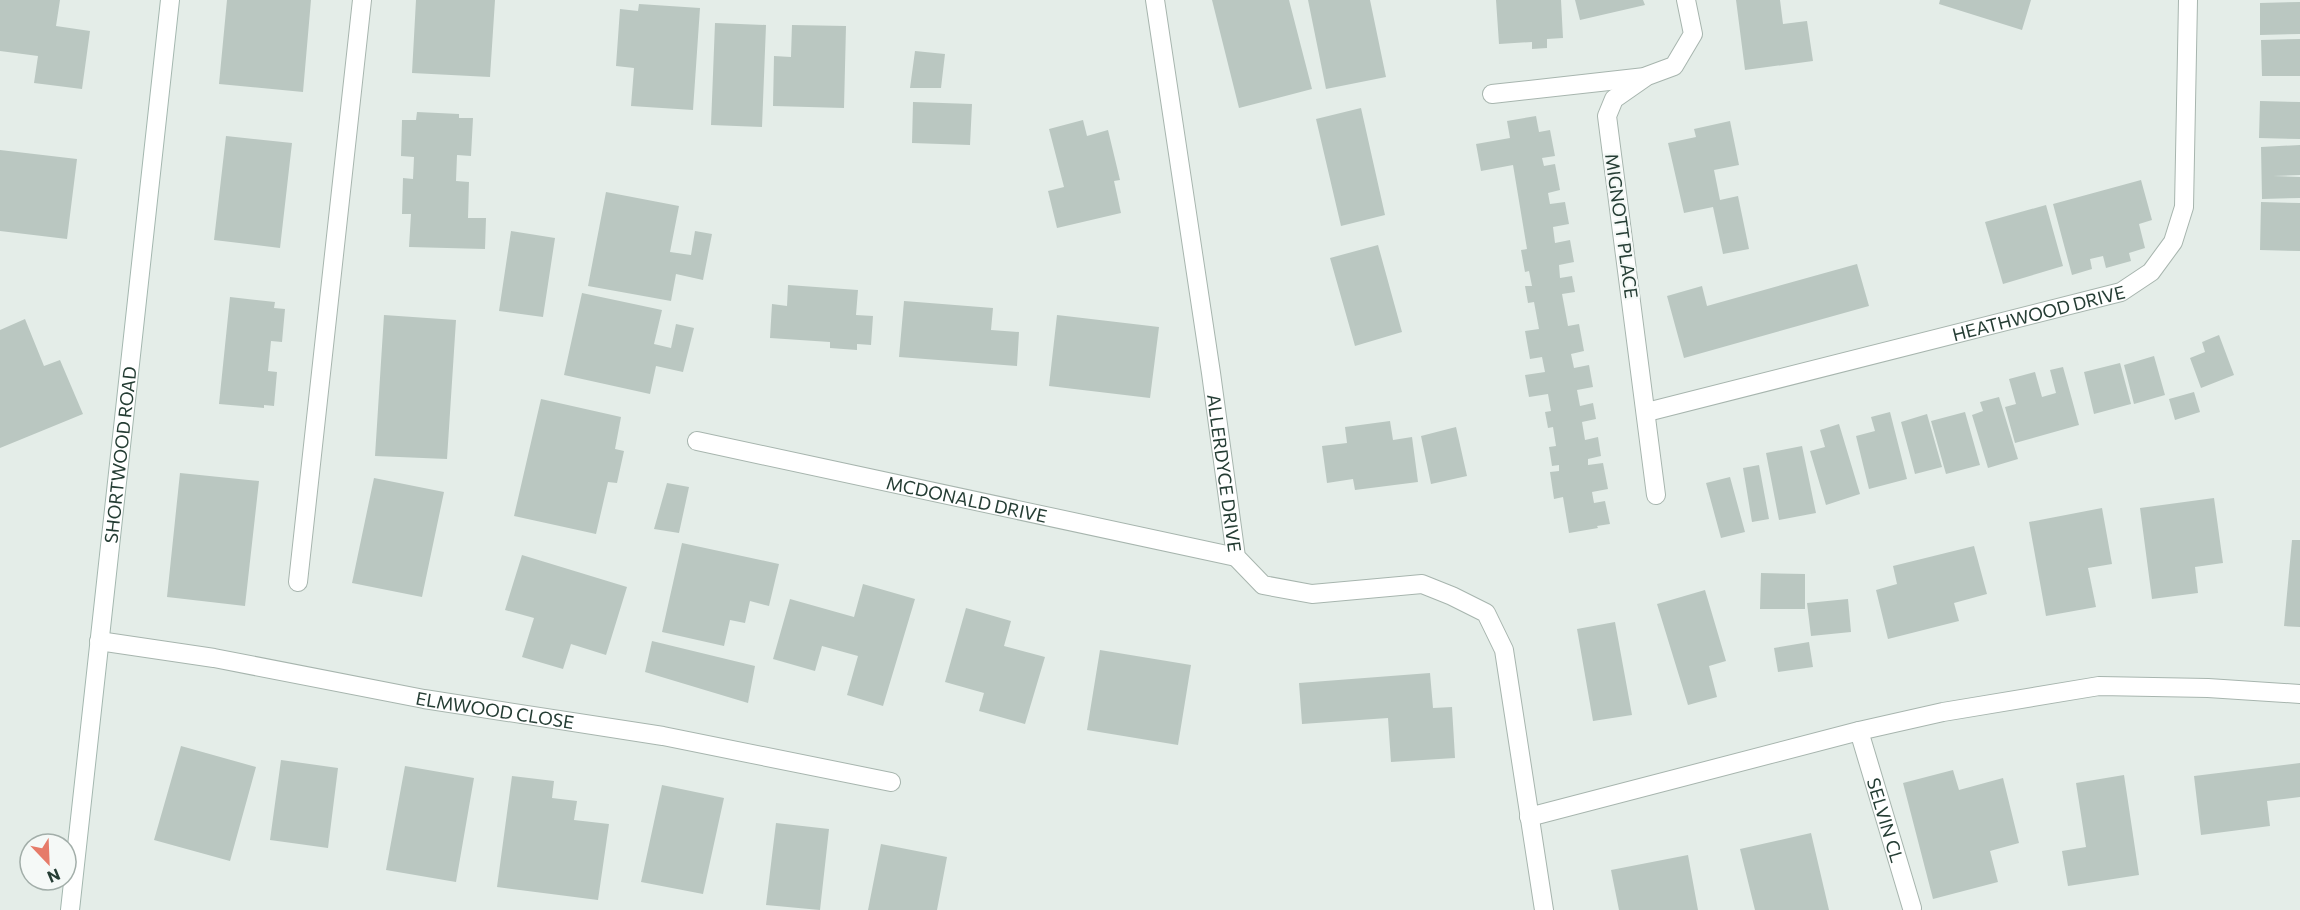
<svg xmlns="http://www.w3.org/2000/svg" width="2300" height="910" font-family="Commissioner,sans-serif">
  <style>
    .building { fill: #bac7c1 }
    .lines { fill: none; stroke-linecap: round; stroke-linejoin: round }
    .minor-casing { stroke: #a7b5ae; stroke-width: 20 }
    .secondary-casing { stroke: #a4b7af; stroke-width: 20 }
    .minor { stroke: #fff; stroke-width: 18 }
    .secondary { stroke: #fff; stroke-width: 18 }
    .labels { text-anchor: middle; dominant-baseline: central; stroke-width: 4.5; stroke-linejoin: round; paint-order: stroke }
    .street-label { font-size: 18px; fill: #253d34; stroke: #f5f9f7 }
  </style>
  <rect width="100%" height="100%" fill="#e4ede8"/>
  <!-- building -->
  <path class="building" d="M0,0h60l-4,26 34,5 -8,58 -48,-6 4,-27 -38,-5z
    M227,0h84l-8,92 -84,-8z
    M416,0h79l-5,77 -78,-4z
    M1212,0h77l23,89 -73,19z
    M1308,0h62l16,77 -60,12z
    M1496,0h65l2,38 -16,1v9l-15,1v-7l-33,2z
    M1575,0h68l2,5 -65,15z
    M1736,0h44l3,24 24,-3 6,40 -68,9z
    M1940,0h91l-9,30 -83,-26z
    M2300,2v32l-40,1v-32z
    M639,4l61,4 -7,102 -62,-4 3,-38 -18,-2 4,-57 18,2z
    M715,23l51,2 -4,102 -51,-2z
    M792,25l54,1 -2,82 -71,-2 1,-50 17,1z
    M2300,39v37h-38l-1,-36z
    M915,51l30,3 -4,34h-31z
    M2260,101l40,1v37l-41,-1z
    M913,102l59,2 -2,41 -58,-2z
    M1361,108l24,107 -44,11 -25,-107z
    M417,112l42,2v4h14l-2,38 -14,-1 -1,26 13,1 -1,36h18l-1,31 -76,-2 2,-33h-9l1,-36 10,1 1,-22 -13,-1 1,-36h14z
    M1536,116l3,16 11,-2 5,26 -13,2 2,8 11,-2 5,26 -12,3 2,11 15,-2 4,22 -16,3 2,16 15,-3 4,22 -15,3 1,13 12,-2 3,16 -13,2 6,32 11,-2 5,27 -13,3 3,14 15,-3 4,22 -16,3 3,16 13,-3 3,16 -14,3 3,18 13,-3 3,19 -13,3v6l15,-2 5,26 -16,3 2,11 11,-2 5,23 -13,2 1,2 -29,5 -6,-36 -9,2 -4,-27 9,-1v-6l-7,1 -3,-19 7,-1 -3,-19 -5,1 -3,-16 6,-1 -3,-17 -19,3 -4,-22 20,-3 -3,-15 -12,2 -5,-28 14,-2 -5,-27 -6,1 -3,-17h7l-3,-15 -4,1 -4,-22 6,-1 -14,-84 -32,6 -5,-27 34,-6 -3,-17z
    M1083,120l4,16 21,-6 12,50 -6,1 7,32 -64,15 -9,-37 16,-4 -15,-58z
    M1730,121l9,44 -25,5 6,30 18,-4 11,53 -26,5 -10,-47 -29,6 -16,-70 28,-6 -2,-8z
    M226,136l66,7 -12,105 -66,-8z
    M2300,145v30l-27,1 27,1v21l-38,1 -1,-52z
    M0,150l77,9 -10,80 -67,-8z
    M2141,180l11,40 -13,4 6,24 -16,5 2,8 -25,7 -3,-12 -13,3 2,10 -20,6 -19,-71z
    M606,192l73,14 -9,46 21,3 4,-24 17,3 -9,46 -27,-6 -5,27 -83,-15z
    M2261,202l39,1v48l-40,-1z
    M2046,205l17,61 -60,18 -18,-62z
    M511,231l44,7 -12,79 -44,-6z
    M1378,245l24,87 -47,14 -25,-88z
    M1857,264l12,42 -185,52 -17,-62 35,-10 5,20z
    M788,285l70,5 -2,25 17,1 -2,29 -14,-1v6l-27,-2v-6l-60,-4 2,-34 15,2z
    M582,293l80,17 -8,34 17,4 5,-24 18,4 -11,44 -27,-6 -6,28 -86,-19z
    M230,297l45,5 -1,6 11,1 -3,33 -11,-1 -3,30 9,1 -3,34 -10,-1v3l-45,-4z
    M904,301l89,7 -2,22 28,2 -2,34 -118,-9z
    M384,315l72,5 -9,139 -72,-3z
    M1057,315l102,12 -9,71 -101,-12z
    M25,319l19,47 16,-6 23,54 -83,34v-118z
    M2219,335l15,40 -33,13 -11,-30 15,-6 -3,-10z
    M2154,356l11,39 -31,9 -10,-39z
    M2120,363l11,41 -37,10 -10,-42z
    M2063,367l16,58 -64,18 -10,-36 11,-3 -7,-25 26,-7 7,25 14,-4 -6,-23z
    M2194,392l6,20 -25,8 -6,-21z
    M1999,397l19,62 -30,9 -16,-53 11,-4 -3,-9z
    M541,399l80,18 -6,32 9,2 -7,32 -9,-1 -12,52 -82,-18z
    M1890,412l17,67 -38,10 -13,-53 19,-5 -4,-14z
    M1965,412l15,53 -34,9 -15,-53z
    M1927,414l15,53 -27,7 -14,-52z
    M1390,421l3,19 19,-3 6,45 -63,8 -2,-11 -26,4 -5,-37 25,-3 -2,-16z
    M1839,424l21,70 -34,11 -16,-54 15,-4 -5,-17z
    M1456,427l11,49 -36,8 -10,-48z
    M1802,446l14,67 -37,7 -13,-67z
    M1759,465l10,54 -17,3 -9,-54z
    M180,473l79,8 -14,125 -78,-9z
    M1730,477l15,55 -24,6 -15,-55z
    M374,478l70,14 -22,105 -70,-14z
    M667,483l22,4 -10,46 -25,-4z
    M2214,498l9,65 -28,4 3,26 -46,6 -12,-91z
    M2102,508l10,56 -24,4 8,39 -50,9 -17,-94z
    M2292,540h8v87l-16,-1z
    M682,543l97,21 -10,42 -19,-5 -5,22 -15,-3 -6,26 -62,-14z
    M1974,546l13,48 -33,9 5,18 -71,18 -12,-49 21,-6 -4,-18z
    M522,555l105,32 -21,68 -35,-11 -8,25 -41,-12 12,-39 -29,-8z
    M1761,573l44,1v35h-45z
    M863,584l52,15 -32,107 -36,-11 11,-39 -36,-10 -7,25 -42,-12 17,-60 64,18z
    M1705,590l21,71 -17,5 8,31 -29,8 -31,-101z
    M1848,599l3,33 -40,4 -4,-33z
    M966,608l45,13 -7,25 41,11 -20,67 -46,-13 5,-18 -39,-11z
    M1615,622l17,93 -39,6 -16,-92z
    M652,641l103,25 -7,37 -103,-31z
    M1809,642l4,25 -35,5 -4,-24z
    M1100,650l91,15 -13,80 -91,-15z
    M1430,673l3,35 19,-1 3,51 -64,4 -3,-44 -86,6 -3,-41z
    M181,746l75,21 -26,94 -76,-21z
    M281,760l57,8 -10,80 -58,-8z
    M2300,763v34l-33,4 3,25 -69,9 -7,-59z
    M405,766l69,12 -18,104 -70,-12z
    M1953,770l6,20 44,-12 16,65 -29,8 8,31 -65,17 -30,-116z
    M2124,775l15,100 -71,11 -6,-35 24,-4 -10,-64z
    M512,776l42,5 -2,17 25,3 -3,19 35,4 -11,76 -101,-13z
    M662,785l62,13 -21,96 -62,-12z
    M776,823l53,6 -9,81 -54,-5z
    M1811,833l18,77h-74l-15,-61z
    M881,844l66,13 -10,53h-69z
    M1688,855l10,55h-79l-8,-40z"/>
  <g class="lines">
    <!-- minor casing -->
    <g class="minor-casing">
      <g id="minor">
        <path id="s1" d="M1155,0l56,373 25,184 27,28 49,9 110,-10 30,12 34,17 18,37 40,260"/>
        <path d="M1492,94l153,-17"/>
        <path id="s2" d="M1647,412l474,-120 30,-20 22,-30 11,-35 4,-207"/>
        <path id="s3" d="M697,441l539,116"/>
        <path d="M1656,495l-49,-379 7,-17 33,-23 27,-10 19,-32 -7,-34"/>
        <path d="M298,582l64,-582"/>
        <path id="s4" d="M99,641l115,17 210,41 239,37 228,46"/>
        <path id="s5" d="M1859,731l53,177"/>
        <path d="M1529,817l330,-86 84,-19 156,-26 109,2 92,6"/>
      </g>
    </g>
    <!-- secondary casing -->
    <g class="secondary-casing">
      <g id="secondary">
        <path id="s6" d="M70,910l100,-910"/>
      </g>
    </g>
    <!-- minor -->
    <use href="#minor" class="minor"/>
    <!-- secondary -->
    <use href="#secondary" class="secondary"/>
  </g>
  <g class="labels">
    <!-- street labels -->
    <g class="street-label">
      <text transform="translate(1622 226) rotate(82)">MIGNOTT PLACE</text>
      <text stroke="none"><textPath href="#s2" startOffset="404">HEATHWOOD DRIVE</textPath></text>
      <text stroke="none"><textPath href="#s6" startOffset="458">SHORTWOOD ROAD</textPath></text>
      <text stroke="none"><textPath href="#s1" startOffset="478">ALLERDYCE DRIVE</textPath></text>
      <text stroke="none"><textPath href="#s3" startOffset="276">MCDONALD DRIVE</textPath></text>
      <text stroke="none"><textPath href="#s4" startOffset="402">ELMWOOD CLOSE</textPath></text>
      <text stroke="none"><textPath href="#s5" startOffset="93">SELVIN CL</textPath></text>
    </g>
  </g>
  <!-- north arrow -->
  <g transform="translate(48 862) rotate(157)"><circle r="28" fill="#f5f9f7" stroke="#a2aea9" stroke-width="1.5"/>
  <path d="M0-4.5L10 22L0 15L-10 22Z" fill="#e67b69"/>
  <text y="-9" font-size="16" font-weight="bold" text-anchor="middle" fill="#253d34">N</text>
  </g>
</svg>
